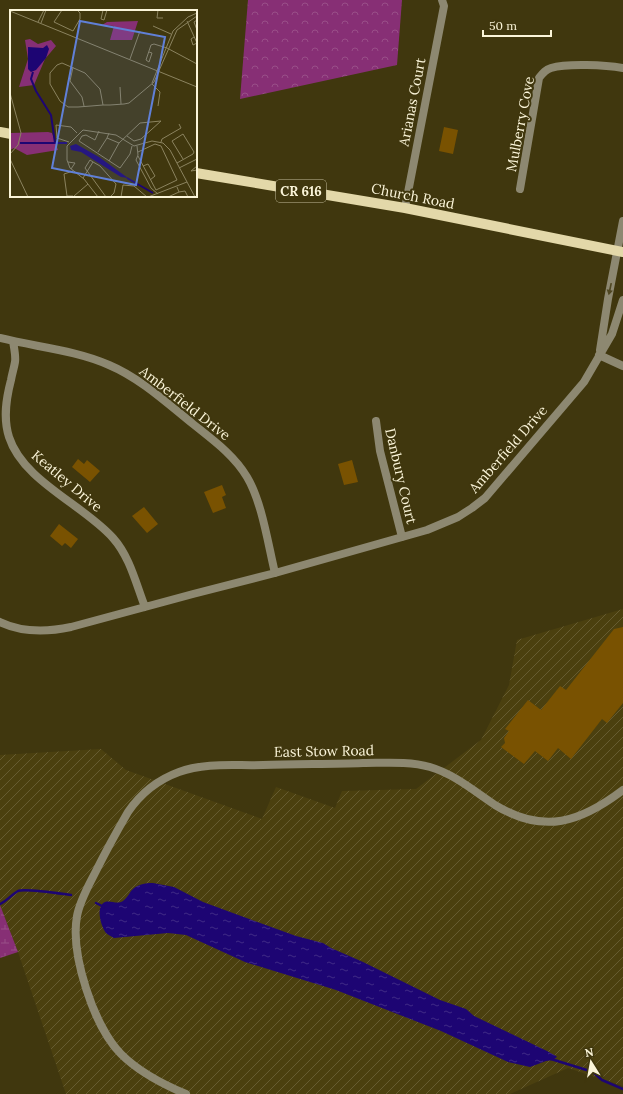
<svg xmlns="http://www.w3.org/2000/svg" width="623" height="1094" font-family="Lora,serif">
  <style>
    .industrial { fill: url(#industrial-furrows) }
    .forest { fill: url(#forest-crowns) }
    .wetland { fill: url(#wetland-marsh) }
    .water { fill: url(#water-ripples) }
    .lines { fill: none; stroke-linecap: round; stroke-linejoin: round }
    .stream { stroke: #1d0573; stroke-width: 2.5 }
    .building { fill: #795201 }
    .street { stroke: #8d8871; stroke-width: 8 }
    .primary { stroke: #e3d8a9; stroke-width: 10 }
    .oneway { fill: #4f4722 }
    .labels { text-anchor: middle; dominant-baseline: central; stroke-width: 4; stroke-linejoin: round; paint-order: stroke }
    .shield { fill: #40370e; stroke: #c3bc9c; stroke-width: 1 }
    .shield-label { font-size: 13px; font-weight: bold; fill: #fbf5d9 }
    .street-label { font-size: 14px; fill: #fbf5d9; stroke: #40370e }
    .inset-river { fill: none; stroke: #1d0573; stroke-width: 2 }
    .inset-road { fill: none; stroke: #8b835f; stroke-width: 1 }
    .view { fill: #6080d8; fill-opacity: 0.15; stroke: #6080d8; stroke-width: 2 }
    .inset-edge { fill: none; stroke: #fbf5d9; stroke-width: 2 }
  </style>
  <defs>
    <pattern id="industrial-furrows" width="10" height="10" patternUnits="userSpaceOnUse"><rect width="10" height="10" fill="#4b400f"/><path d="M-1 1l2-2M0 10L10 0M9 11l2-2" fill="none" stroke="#665c31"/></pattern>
    <pattern id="forest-crowns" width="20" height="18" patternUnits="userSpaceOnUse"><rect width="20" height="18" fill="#872f75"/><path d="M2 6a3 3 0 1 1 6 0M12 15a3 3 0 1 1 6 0" fill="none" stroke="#994e88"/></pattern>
    <pattern id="wetland-marsh" width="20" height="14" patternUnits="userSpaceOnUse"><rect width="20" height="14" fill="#872f75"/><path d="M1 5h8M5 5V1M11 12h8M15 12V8" fill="none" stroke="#994e88"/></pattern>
    <pattern id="water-ripples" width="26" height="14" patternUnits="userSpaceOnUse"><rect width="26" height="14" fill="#1d0573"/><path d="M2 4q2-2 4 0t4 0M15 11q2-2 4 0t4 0" fill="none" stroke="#3f2a86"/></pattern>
  </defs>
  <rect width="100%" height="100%" fill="#40370e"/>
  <!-- industrial -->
  <path class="industrial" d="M623,609v477l-55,-18 -58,26h-444l-48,-142 -18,-47v-150l101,-6 25,21 136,49 14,-32 59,21 7,-17 74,-2 65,-49 28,-55 8,-45z"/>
  <!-- forest -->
  <path class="forest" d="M248,0h154l-5,65 -157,34z"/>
  <!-- wetland -->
  <path class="wetland" d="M0,905l18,47 -18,6z"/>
  <!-- water -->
  <path class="water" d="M153,883l21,4 29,15 93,34 27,7 8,5 32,14 77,38 26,9 8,7 73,35 9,5 1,1 -4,3 -7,1 -16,6 -22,-5 -67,-31 -36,-14 -69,-27 -91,-28 -59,-27 -18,-2 -54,5c-3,-2 -6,-3 -8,-5 -5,-7 -11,-26 -1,-31 6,-2 12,3 18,-1 4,-3 6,-7 8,-10 6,-7 14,-8 22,-8z"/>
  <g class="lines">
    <!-- stream -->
    <path class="stream" d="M96,903l8,4
      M0,904c7,-3 11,-9 18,-13 6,-3 45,3 53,4
      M551,1059l42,13 9,8 21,9"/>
  </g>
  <!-- building -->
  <path class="building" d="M444,127l14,3 -5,24 -14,-3z
    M78,459l6,5 3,-4 13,11 -10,11 -18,-15z
    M352,460l6,22 -14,3 -6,-21z
    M222,485l4,10 -4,2 4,11 -13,5 -9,-21z
    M144,507l14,17 -11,9 -15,-17z
    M59,524l19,15 -7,9 -6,-5 -3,3 -12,-10z
    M623,627v76l-16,20 -5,-4 -31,40 -13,-11 -10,13 -13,-10 -11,13 -23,-17 4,-4 -1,-5 5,-7 -4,-2 23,-29 13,10 19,-24 6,4 48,-61z"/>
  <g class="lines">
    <!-- street -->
    <path class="street" d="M520,189l19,-111c4,-5 6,-8 12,-10 16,-5 55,-3 72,0
      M405,208l39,-202 -2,-6
      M0,338c36,9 75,12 109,27 31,13 58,38 84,59 20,16 41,31 54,53 15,25 21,67 28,96
      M13,341c1,7 3,15 2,21 -1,6 -3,12 -4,18 -5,19 -8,38 -2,57 14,44 75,68 104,101 17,19 23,46 32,69
      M600,350l8,-51 15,-78
      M599,355l24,11
      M376,421l4,30 22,86
      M0,622c23,11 47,10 71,5l122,-33 82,-21 152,-43 31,-13 14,-9 13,-10 99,-116 28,-48 11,-34
      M186,1094c-24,-10 -47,-22 -65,-40 -27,-27 -51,-100 -44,-138 3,-16 12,-31 19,-45 10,-20 21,-40 32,-59 13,-19 29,-32 51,-40 27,-10 57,-6 84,-7 34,-1 67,-1 100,-2 22,0 46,-2 67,4 24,7 44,24 65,38 49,30 86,17 128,-15"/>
    <!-- primary -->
    <path class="primary" d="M0,132l11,2
      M196,173l209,35 218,44"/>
  </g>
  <!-- one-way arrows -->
  <defs><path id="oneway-solid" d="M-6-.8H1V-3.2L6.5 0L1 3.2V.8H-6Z"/></defs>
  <use class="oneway" href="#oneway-solid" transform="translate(610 289) rotate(102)"/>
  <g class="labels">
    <!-- shield labels -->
    <rect class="shield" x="276" y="180" width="50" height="22" rx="3"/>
    <g class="shield-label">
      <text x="301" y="191">CR 616</text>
    </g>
    <!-- street labels -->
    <g class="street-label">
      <text transform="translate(412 102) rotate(-79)">Arianas Court</text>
      <text transform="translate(520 124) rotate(-79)">Mulberry Cove</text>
      <text transform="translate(413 196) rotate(11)">Church Road</text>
      <text transform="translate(185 403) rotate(38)">Amberfield Drive</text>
      <text transform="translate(508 449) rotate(-49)">Amberfield Drive</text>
      <text transform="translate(401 476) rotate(77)">Danbury Court</text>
      <text transform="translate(67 481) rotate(40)">Keatley Drive</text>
      <text transform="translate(324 751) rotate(-1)">East Stow Road</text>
    </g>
  </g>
  <!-- overview -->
  <g transform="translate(10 10)">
    <rect width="187" height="187" fill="#40370e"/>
    <path d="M128,11l-6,19h-22l4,-14 -12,-1 5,-3zM20,29l8,5 13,-4 5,6 -11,13 -11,26 -15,2 9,-28 -3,-19z" fill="#872f75"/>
    <path d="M38,122l4,1 6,17 -31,5 -13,-7 -4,2v-17z" fill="#872f75"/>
    <path d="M37,35l2,4 -3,9 -10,12 -5,2 -3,-3v-22l15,1zM66,134l23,13 29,21 -7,-1 -40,-25 -10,-2 -1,-4z" fill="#1d0573"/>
    <path class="inset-river" d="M23,62l-2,7 5,12 15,24 4,28M10,133h47M117,168l26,15"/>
    <path class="inset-road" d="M52,0l-8,12 19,9 7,-12v-6l-3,-3M93,0l-2,9 3,1 3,-10M148,0l-1,8h6M0,1l187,76M187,10l-3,2 3,8M177,11l10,22M28,12l6,-12M31,13l5,-13M143,16l18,8M184,27l-3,2 2,6 4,-2M139,42l3,1 -3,9 -3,-2 5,-15 3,-1 13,4 30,16M120,49l10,-28M63,57l-3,14 12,16 2,9M142,73l21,-52 15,-14 9,-4M142,74l8,8 -2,14M110,77l1,17M0,83l11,40 -3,12 -8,9M93,95l-3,-16 -15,-16 -23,-10 -5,2 -7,8v11l10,17 8,6h10l13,-1 12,-1h7l14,-1 5,-1 25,-21 23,-52 20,-14M187,117v16M89,121l-4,9 -9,-5 -4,1 -3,5 41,27 10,-14 2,-8M99,123l-2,5 12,5 21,-20 21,-2 -20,18 -7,2 -7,-5M59,132l-12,-4 -1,-13 15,2 6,6M151,132l1,-3 19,-11 -2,-4M127,136l1,9 -2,5 15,28 7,6M88,142l9,-14M128,146l18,34 21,-10 -16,-34 -6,-2 -17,8M0,149l18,38M99,151l10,-18M58,152l7,1 -4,6M83,152l-3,-2 -5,8 21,29M167,153l16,-9 1,-2 -11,-18 -11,7 11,18M133,156l5,-2 7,12 -5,4M187,156l-6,5 6,-1M169,158l18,-9M73,168l10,-16 7,4 16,18 -2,9 -4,4M167,177l2,5 6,-1 3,6M63,186h-6l-3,-22 9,-3M64,186l14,-12M88,187l-14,-18 -14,-11 -3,-8v-14l16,-16 33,5 18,11 18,-5 11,2 7,7 25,47M111,187l2,-12 11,1 13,11M138,187l39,-15M158,187l11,-5"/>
    <path class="view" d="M70,11l85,16 -29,148 -84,-17z"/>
    <rect width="187" height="187" class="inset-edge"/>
  </g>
  <!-- north arrow -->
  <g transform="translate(591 1062) rotate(349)" stroke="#40370e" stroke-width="3" paint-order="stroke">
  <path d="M0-3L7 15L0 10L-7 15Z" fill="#fbf5d9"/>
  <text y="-6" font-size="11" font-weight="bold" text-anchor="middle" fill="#fbf5d9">N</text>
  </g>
  <!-- scale -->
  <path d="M483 30v6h68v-6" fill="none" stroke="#fbf5d9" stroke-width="2"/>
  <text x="489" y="30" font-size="12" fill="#fbf5d9" stroke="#40370e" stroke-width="3" paint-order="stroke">50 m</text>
</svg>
